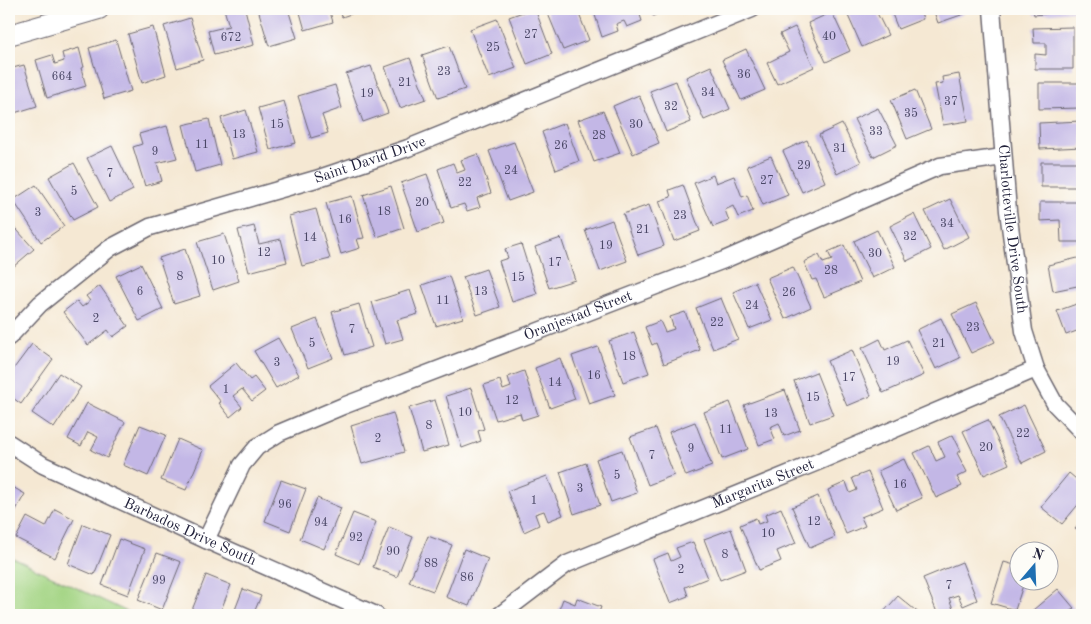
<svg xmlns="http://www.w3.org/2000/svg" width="1091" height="624" font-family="'Old Standard TT',serif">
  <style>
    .green { fill: #a3d483; stroke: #627b5f }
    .building { fill: #c3b7e6 }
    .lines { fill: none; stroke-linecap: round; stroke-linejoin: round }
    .minor-casing { stroke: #6c6770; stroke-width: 19 }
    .tertiary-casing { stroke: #6c6770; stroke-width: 22 }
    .minor { stroke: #fff; stroke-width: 16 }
    .tertiary { stroke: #fff; stroke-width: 20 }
    .labels { text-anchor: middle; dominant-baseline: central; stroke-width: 4; stroke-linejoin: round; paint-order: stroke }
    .number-label { font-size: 12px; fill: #4a4766 }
    .street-label { font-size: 15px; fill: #22223b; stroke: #fdfcf7 }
  </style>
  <rect width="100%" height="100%" fill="#fdfcf7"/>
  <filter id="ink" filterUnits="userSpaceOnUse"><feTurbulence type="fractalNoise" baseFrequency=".02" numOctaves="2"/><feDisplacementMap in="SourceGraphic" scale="10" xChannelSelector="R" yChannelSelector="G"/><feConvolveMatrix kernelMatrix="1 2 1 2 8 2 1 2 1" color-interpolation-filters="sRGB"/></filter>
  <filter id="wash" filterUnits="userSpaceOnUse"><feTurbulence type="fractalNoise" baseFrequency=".0096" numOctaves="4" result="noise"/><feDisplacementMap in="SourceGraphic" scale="20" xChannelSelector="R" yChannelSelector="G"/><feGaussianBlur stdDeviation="1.12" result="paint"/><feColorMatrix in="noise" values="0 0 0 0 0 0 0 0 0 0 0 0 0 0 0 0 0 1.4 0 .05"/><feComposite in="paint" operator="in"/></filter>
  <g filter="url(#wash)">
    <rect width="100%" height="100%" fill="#f5e8d3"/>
    <!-- green -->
    <path class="green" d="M9,556l125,59h-125z"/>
    <g id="blocks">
      <!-- building -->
      <path class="building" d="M224,9h21l9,36 -40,10 -6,-24 21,-5z
        M258,9h30l9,29 -28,8z
        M299,9h30l4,13 -28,8z
        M340,9h25l-23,8z
        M531,9h4l17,45 -25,10 -18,-47z
        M546,9h31l12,31 -26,10z
        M593,9h45l4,12 -15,6 -3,-6 -8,3 2,7 -16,6z
        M650,9h19l-16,7z
        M845,9h30l13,26 -26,12z
        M890,9h30l3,10 -25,10z
        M933,9h29l2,5 -26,9z
        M1033,9h49v1l-48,5z
        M832,12l18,39 -24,11 -18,-39z
        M190,18l13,42 -26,8 -13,-42z
        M497,19l19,49 -27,10 -19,-49z
        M153,27l13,48 -24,8 -14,-49z
        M795,27l19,40 -37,17 -10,-21 22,-11 -9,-18z
        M1073,27v42h-38v-15l11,1v-12h-12l-1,-15z
        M116,40l15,51 -27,8 -15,-51z
        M449,46l16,43 -27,9 -16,-43z
        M79,48l5,19 -3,1 5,18 -39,12 -11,-38 16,-5 3,9 9,-3 -2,-8z
        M746,49l19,41 -24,10 -19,-40z
        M410,58l16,41 -26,9 -15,-41z
        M24,65l13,41 -26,8 -2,-8v-37z
        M371,66l17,47 -25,9 -17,-48z
        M711,66l19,43 -26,11 -18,-43z
        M959,74l9,47 -25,4 -8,-41 8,-1 -1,-6z
        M676,81l15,41 -25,10 -16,-41z
        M1039,83h42v25l-42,1z
        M335,85l7,23 -20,7 6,18 -17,5 -13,-42z
        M915,90l16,39 -24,10 -16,-39z
        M639,95l20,48 -26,11 -20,-48z
        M284,101l12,42 -26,7 -12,-42z
        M878,108l19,37 -24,12 -19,-38z
        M246,110l12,42 -26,7 -11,-41z
        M603,111l17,42 -26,9 -16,-42z
        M209,119l11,46 -25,7 -12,-47z
        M1081,121l1,26 -42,2 -1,-26z
        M565,123l14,38 -23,9 -14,-38z
        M842,124l19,38 -24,12 -18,-39z
        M167,126l10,32 -20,5 5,18 -17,5 -12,-39 9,-3 -3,-10z
        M807,140l18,42 -23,10 -19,-41z
        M514,142l19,50 -25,9 -19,-50z
        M112,146l21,44 -24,12 -22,-44z
        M478,154l13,39 -14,5 3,9 -13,4 -3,-7 -13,4 -13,-39 15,-6 4,10 8,-3 -4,-10z
        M771,156l17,39 -25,10 -16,-39z
        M1041,162h41v25h-41z
        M74,163l24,44 -25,13 -24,-43z
        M427,174l17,49 -26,9 -17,-49z
        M713,175l3,8 18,-7 8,21 5,-2 6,16 -15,6 -5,-11 -8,4 4,11 -16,6 -19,-44z
        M36,185l28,41 -23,16 -28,-42z
        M683,185l17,46 -26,10 -15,-40 12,-4 -2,-7z
        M391,186l13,42 -27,9 -14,-42z
        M352,196l12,42 -7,1 3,9 -19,6 -15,-51z
        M950,199l19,38 -25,13 -19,-39z
        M1040,202h42v40h-21l-1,-22 -20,1z
        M649,205l15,41 -26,9 -15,-41z
        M316,209l14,50 -28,7 -13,-50z
        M914,214l17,35 -24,12 -17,-35z
        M612,220l15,41 -27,10 -15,-41z
        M9,221l25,28 -21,18 -4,-6z
        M254,226l5,18 22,-5 6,23 -38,10 -11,-42z
        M877,230l18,37 -23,11 -18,-37z
        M224,234l15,47 -26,9 -16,-48z
        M561,238l14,42 -26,8 -14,-41z
        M521,244l16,50 -25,8 -13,-41 9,-3 -3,-9z
        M844,245l16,37 -36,15 -8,-18 -4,1 -8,-18 15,-7 4,8 9,-3 -4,-8z
        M185,249l15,47 -26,8 -15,-46z
        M1082,257v28l-29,6 -5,-26z
        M141,264l22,45 -24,12 -23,-45z
        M793,267l18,40 -26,12 -18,-41z
        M486,269l14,38 -23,8 -14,-38z
        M449,276l14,42 -27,8 -14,-41z
        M755,282l17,38 -23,9 -16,-37z
        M100,286l28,40 -15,11 -5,-7 -20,15 -25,-33 14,-11 5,6 8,-6 -4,-5z
        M410,290l8,24 -21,6 6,19 -18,5 -13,-42z
        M721,298l17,41 -25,10 -17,-41z
        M1082,302v27l-16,6 -9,-24z
        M976,303l19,39 -24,11 -19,-39z
        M359,304l13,43 -27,8 -13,-43z
        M685,312l15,38 -36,14 -8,-21 -4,2 -7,-18 15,-6 5,11 9,-3 -4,-12z
        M941,318l19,40 -24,11 -19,-39z
        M317,319l16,39 -25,10 -16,-39z
        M634,332l15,41 -26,9 -14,-41z
        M278,338l21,37 -23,13 -22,-37z
        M880,339l5,11 22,-10 17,35 -41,18 -21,-45z
        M32,344l21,15 -32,45 -12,-9v-20z
        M598,347l17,48 -26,9 -17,-48z
        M852,350l19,46 -24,10 -20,-45z
        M560,358l15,41 -25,9 -15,-40z
        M236,363l14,17 4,-3 11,14 -13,10 -10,-12 -9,7 9,11 -12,10 -11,-14 2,-1 -13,-16z
        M524,371l14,44 -16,5 -2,-7 -24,7 -12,-35 16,-5 3,10 8,-3 -3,-10z
        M816,372l17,43 -23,8 -16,-42z
        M59,373l22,14 -27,41 -22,-15z
        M471,388l13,41 -6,2 3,10 -19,7 -16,-52z
        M785,390l15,40 -16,6 -5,-13 -9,4 5,12 -16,6 -15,-40z
        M435,400l14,45 -27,7 -13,-44z
        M730,402l18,47 -26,10 -18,-47z
        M87,403l38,19 -18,36 -16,-8 7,-13 -10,-5 -7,14 -13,-7z
        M1024,405l22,46 -24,12 -23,-46z
        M393,413l11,39 -42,12 -11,-38z
        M988,420l21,44 -25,11 -21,-44z
        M695,422l17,44 -26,10 -17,-44z
        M140,425l26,10 -18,41 -25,-11z
        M656,428l18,47 -26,10 -18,-48z
        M953,435l8,16 -4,2 10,19 -10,5 5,9 -26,12 -22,-45 15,-7 7,15 9,-4 -7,-15z
        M178,439l25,11 -17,40 -25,-10z
        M622,450l15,43 -26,9 -15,-43z
        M904,459l18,39 -26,12 -18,-39z
        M586,463l14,42 -26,9 -14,-42z
        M868,472l15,36 -22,9 4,9 -19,8 -18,-44 18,-8 4,11 7,-3 -5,-12z
        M1069,473l13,11v16l-20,24 -21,-17z
        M547,476l16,39 -15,6 -4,-10 -9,3 4,11 -15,7 -17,-41z
        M281,480l25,9 -16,42 -25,-10z
        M9,485l16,9 -16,28z
        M818,496l17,41 -25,11 -18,-41z
        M317,498l24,10 -17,41 -24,-10z
        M781,508l15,35 -19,8 4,10 -22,9 -19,-45 16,-7 2,6 9,-3 -2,-6z
        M55,509l19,10 -19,39 -39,-20 11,-21 19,10z
        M353,513l23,9 -17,42 -23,-10z
        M1082,521v13l-7,-5z
        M83,524l27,11 -16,40 -26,-11z
        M389,527l24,10 -16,40 -24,-10z
        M731,529l15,41 -26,10 -16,-41z
        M428,536l24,9 -19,46 -24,-9z
        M119,539l26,10 -17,46 -26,-10z
        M693,542l15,36 -23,9 3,9 -18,7 -17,-44 15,-6 3,8 9,-4 -4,-9z
        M464,549l24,10 -19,47 -23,-9z
        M157,553l24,9 -19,48 -24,-10z
        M962,562l15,38 -14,6 -5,-11 -9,3 4,11 -15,6 -15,-37z
        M1004,562l14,4v16h6l-9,28 -24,-7z
        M206,575l25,10 -12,30h-29z
        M243,589l18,7 -8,19h-20z
        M1058,589l16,19 -8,7h-39z
        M898,596l23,19h-40z
        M577,598l24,9 -3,8h-41l6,-16 12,5z
        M294,611l10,4h-12z"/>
    </g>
  </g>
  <g filter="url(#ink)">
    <use href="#blocks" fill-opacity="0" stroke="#6c6770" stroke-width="1"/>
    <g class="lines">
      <!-- minor casing -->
      <g class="minor-casing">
        <g id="minor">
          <path id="s1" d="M992,9l16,202 16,120 12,38 19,35 27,28"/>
          <path id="s2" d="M9,337l31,-33 70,-56 40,-21 166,-48 92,-31 344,-139"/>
          <path id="s3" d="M9,443l34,22 163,75 170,75"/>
          <path id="s4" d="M206,540l36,-75 15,-18 22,-14 64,-27 381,-146 216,-94 63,-9"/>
          <path id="s5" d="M500,615l67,-51 248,-101 221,-94"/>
        </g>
      </g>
      <!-- tertiary casing -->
      <g class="tertiary-casing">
        <path id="tertiary" d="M9,35l90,-26"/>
      </g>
      <!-- minor -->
      <use href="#minor" class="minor"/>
      <!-- tertiary -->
      <use href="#tertiary" class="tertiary"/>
    </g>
  </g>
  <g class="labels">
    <!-- number labels -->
    <g class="number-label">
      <text x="531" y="35">27</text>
      <text x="829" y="37">40</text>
      <text x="231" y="38">672</text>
      <text x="493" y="48">25</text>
      <text x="444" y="72">23</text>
      <text x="744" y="75">36</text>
      <text x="62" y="77">664</text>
      <text x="405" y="83">21</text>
      <text x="708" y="93">34</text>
      <text x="367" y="94">19</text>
      <text x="951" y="102">37</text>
      <text x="671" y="107">32</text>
      <text x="911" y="114">35</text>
      <text x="277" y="125">15</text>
      <text x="636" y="125">30</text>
      <text x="876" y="132">33</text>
      <text x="239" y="135">13</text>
      <text x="599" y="136">28</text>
      <text x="202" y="145">11</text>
      <text x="561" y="146">26</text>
      <text x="840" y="149">31</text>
      <text x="155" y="152">9</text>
      <text x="804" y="166">29</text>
      <text x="511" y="171">24</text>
      <text x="110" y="174">7</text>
      <text x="767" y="181">27</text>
      <text x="465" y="183">22</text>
      <text x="74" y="192">5</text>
      <text x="422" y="203">20</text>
      <text x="384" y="212">18</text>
      <text x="38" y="213">3</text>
      <text x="680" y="216">23</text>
      <text x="345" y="220">16</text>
      <text x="947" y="224">34</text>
      <text x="643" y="230">21</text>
      <text x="910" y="237">32</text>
      <text x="310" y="238">14</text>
      <text x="606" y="246">19</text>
      <text x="264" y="253">12</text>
      <text x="875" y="254">30</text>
      <text x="218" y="261">10</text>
      <text x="555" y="263">17</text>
      <text x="831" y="271">28</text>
      <text x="180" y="277">8</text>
      <text x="518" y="278">15</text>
      <text x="140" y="292">6</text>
      <text x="481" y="292">13</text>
      <text x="789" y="293">26</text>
      <text x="443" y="301">11</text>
      <text x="752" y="306">24</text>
      <text x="96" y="319">2</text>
      <text x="717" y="323">22</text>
      <text x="973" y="328">23</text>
      <text x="352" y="330">7</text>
      <text x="312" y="344">5</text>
      <text x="939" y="344">21</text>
      <text x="629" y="357">18</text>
      <text x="893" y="362">19</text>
      <text x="277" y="363">3</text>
      <text x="594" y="376">16</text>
      <text x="849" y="378">17</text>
      <text x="555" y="383">14</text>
      <text x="226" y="390">1</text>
      <text x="813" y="398">15</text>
      <text x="512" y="401">12</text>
      <text x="465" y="413">10</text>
      <text x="771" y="414">13</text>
      <text x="429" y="426">8</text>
      <text x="726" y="430">11</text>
      <text x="1023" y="434">22</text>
      <text x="378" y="439">2</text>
      <text x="986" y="448">20</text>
      <text x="691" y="449">9</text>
      <text x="652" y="456">7</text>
      <text x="617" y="476">5</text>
      <text x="900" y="485">16</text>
      <text x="580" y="489">3</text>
      <text x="534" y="501">1</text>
      <text x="285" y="505">96</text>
      <text x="814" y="522">12</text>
      <text x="321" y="523">94</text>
      <text x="768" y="534">10</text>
      <text x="356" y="538">92</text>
      <text x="393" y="552">90</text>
      <text x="725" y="555">8</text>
      <text x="431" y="564">88</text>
      <text x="681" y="570">2</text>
      <text x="467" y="578">86</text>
      <text x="159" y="581">99</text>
      <text x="949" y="586">7</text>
    </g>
    <!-- street labels -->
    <g class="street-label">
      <text stroke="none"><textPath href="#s2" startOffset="410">Saint David Drive</textPath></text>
      <text stroke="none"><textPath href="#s1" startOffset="221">Charlotteville Drive South</textPath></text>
      <text stroke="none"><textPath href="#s4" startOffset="454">Oranjestad Street</textPath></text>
      <text stroke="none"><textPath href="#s5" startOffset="296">Margarita Street</textPath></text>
      <text stroke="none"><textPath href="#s3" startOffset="202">Barbados Drive South</textPath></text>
    </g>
  </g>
  <!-- margin -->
  <rect width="1091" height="624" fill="none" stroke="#fdfcf7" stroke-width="30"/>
  <!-- north arrow -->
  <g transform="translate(1034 566) rotate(19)"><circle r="24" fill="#fdfcf7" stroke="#a5a5ac"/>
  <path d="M0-4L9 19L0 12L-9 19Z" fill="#1f6fb2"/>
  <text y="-8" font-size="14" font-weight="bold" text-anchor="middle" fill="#22223b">N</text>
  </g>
</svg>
